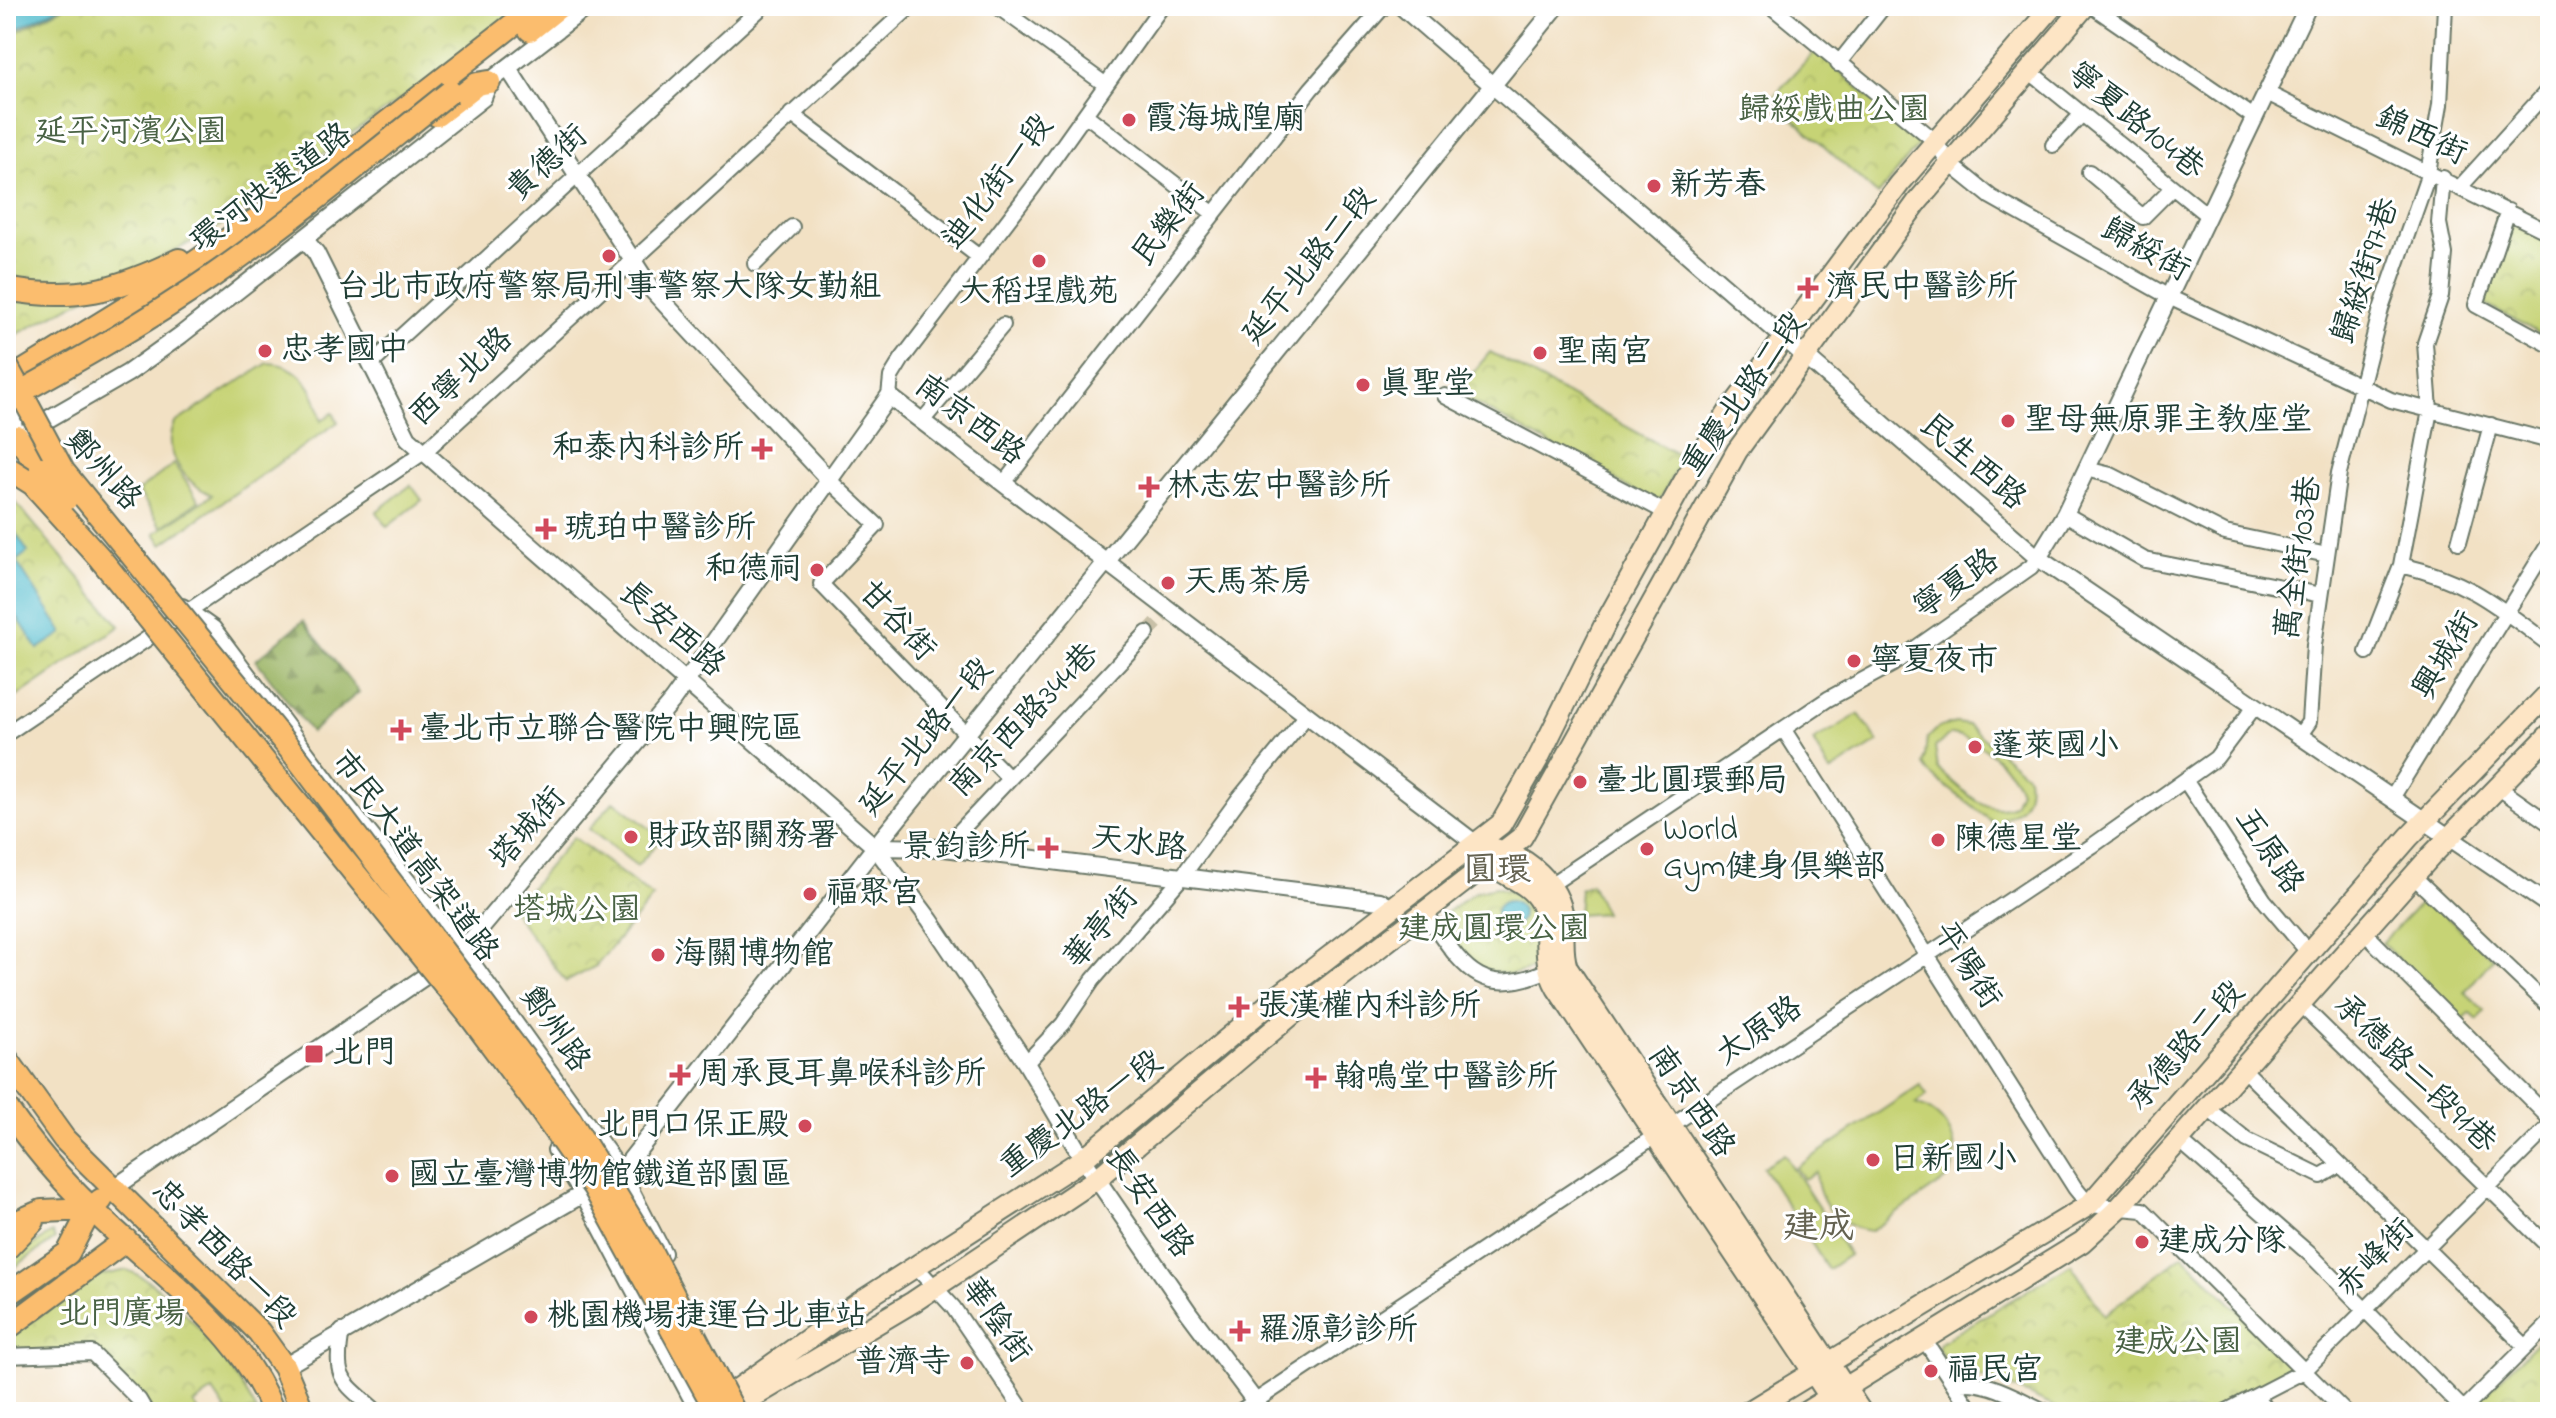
<svg xmlns="http://www.w3.org/2000/svg" width="2556" height="1418" font-family="'Indie Flower','LXGW WenKai TC',sans-serif">
  <style>
    .grass { fill: #c6d375; stroke: #728854; stroke-width: 2; fill-rule: evenodd }
    .forest { fill: url(#forest-firs); stroke: #5e794d; stroke-width: 2 }
    .park { fill: url(#park-crowns); stroke: #728854; stroke-width: 2 }
    .water { fill: #51bccd; stroke: #387c80; stroke-width: 2 }
    .lines { fill: none; stroke-linecap: round; stroke-linejoin: round }
    .minor-tunnel { stroke: #c8c0a7; stroke-width: 14; stroke-dasharray: 14 7; stroke-linecap: butt }
    .minor-casing { stroke: #697666; stroke-width: 18 }
    .tertiary-casing { stroke: #697666; stroke-width: 20 }
    .secondary-casing { stroke: #697666; stroke-width: 24 }
    .primary-casing { stroke: #697666; stroke-width: 26 }
    .trunk-casing { stroke: #697666; stroke-width: 26 }
    .minor { stroke: #fff; stroke-width: 14 }
    .tertiary { stroke: #fff; stroke-width: 16 }
    .secondary { stroke: #fde5c5; stroke-width: 20 }
    .primary { stroke: #fbbd6e; stroke-width: 22 }
    .trunk { stroke: #fbbd6e; stroke-width: 22 }
    .trunk-bridge-casing { stroke: #697666; stroke-width: 26; stroke-linecap: butt }
    .trunk-bridge { stroke: #fbbd6e; stroke-width: 22 }
    .poi-dot { fill: #d1495b; stroke: #fff; stroke-width: 3 }
    .labels { text-anchor: middle; dominant-baseline: central; stroke-width: 6; stroke-linejoin: round; paint-order: stroke }
    .park-label { font-size: 32px; fill: #496244; stroke: #fff }
    .poi-label { font-size: 32px; fill: #1f3d34; stroke: #fff; text-anchor: start }
    .street-label { font-size: 32px; fill: #1f3d34; stroke: #fff }
    .neighbourhood-label { font-size: 34px; fill: #656352; stroke: #fff }
    .quarter-label { font-size: 36px; fill: #656352; stroke: #fff }
  </style>
  <defs>
    <pattern id="forest-firs" width="22" height="20" patternUnits="userSpaceOnUse" patternTransform="scale(2)"><rect width="22" height="20" fill="#9cb566"/><path d="M5 1l3.5 6h-7zM16 11l3.5 6h-7z" fill="#7f9455"/></pattern>
    <pattern id="park-crowns" width="20" height="18" patternUnits="userSpaceOnUse" patternTransform="scale(2)"><rect width="20" height="18" fill="#c6d375"/><path d="M2 6a3 3 0 1 1 6 0M12 15a3 3 0 1 1 6 0" fill="none" stroke="#aab666"/></pattern>
  </defs>
  <rect width="100%" height="100%" fill="#fff"/>
  <filter id="ink" filterUnits="userSpaceOnUse"><feTurbulence type="fractalNoise" baseFrequency=".0125" numOctaves="2"/><feDisplacementMap in="SourceGraphic" scale="16" xChannelSelector="R" yChannelSelector="G"/><feConvolveMatrix kernelMatrix="1 2 1 2 8 2 1 2 1" color-interpolation-filters="sRGB"/></filter>
  <filter id="wash" filterUnits="userSpaceOnUse"><feTurbulence type="fractalNoise" baseFrequency=".006" numOctaves="4" result="noise"/><feDisplacementMap in="SourceGraphic" scale="32" xChannelSelector="R" yChannelSelector="G"/><feGaussianBlur stdDeviation="1.8" result="paint"/><feColorMatrix in="noise" values="0 0 0 0 0 0 0 0 0 0 0 0 0 0 0 0 0 1.4 0 .05"/><feComposite in="paint" operator="in"/></filter>
  <g filter="url(#wash)">
    <rect width="100%" height="100%" fill="#f2e1c4"/>
    <!-- grass -->
    <path class="grass" d="M268,363c33,1 49,28 53,58l12,-8 5,9 -176,122 -7,-11 57,-38c-27,-12 -51,-42 -37,-72z
      M174,464l25,37 -37,26 -24,-36z
      M411,485l11,15 -35,27 -11,-15z
      M1859,714l19,28 -48,30 -17,-31z
      M1956,723l12,2 60,51c3,20 -5,38 -26,42l10,8 -5,7 -77,-59 -6,-9 3,-26 12,-12zM1951,734c24,2 62,34 69,57l-6,14c-29,13 -54,-18 -76,-36l-3,-22z
      M614,801l48,37 -25,28 -48,-37z
      M2425,898l68,60 -28,34 20,19 -7,9 -8,-7 -10,11 -78,-81z
      M1920,1085l7,10 -12,9c32,8 51,44 33,74l-77,53c-33,-4 -53,-26 -55,-59l-12,7 -8,-11z
      M1784,1154l65,101 -21,14 -65,-102z
      M52,1233l3,6 -49,34v-11z"/>
    <!-- forest -->
    <path class="forest" d="M303,621l56,71 -48,40 -55,-72z"/>
    <!-- park -->
    <path class="park" d="M66,6h468l-320,224 -208,110v-303z
      M1816,50l104,93 -42,52 -107,-96z
      M2512,223l38,20v96l-68,-36z
      M1490,352l192,105 -24,47 -202,-111z
      M6,491l114,135 -114,78z
      M573,837l80,60 -57,69 -30,16 -54,-72z
      M1591,884l14,29 -27,2 2,-26z
      M1495,887c53,12 36,41 41,81l-26,7 -36,-7 -37,-49 38,-27z
      M2183,1255l114,114 -84,43h-147l-73,-33 -38,-6 -17,-24 2,-6 131,-79 33,51z
      M127,1270c46,16 109,100 130,142h-30l-14,-21 -19,13 5,8h-46l-56,-59 -84,-2 -7,-5v-8l93,-62z
      M2550,1329v63l-20,20h-63z"/>
    <!-- water -->
    <path class="water" d="M6,6h57l-57,28z
      M6,518l22,34 -12,9 47,72 -25,16 -32,-49z
      M1496 914a13 13 0 1 1 26 0a13 13 0 1 1-26 0Z"/>
  </g>
  <g filter="url(#ink)">
    <g class="lines">
      <!-- minor-tunnel -->
      <path class="minor-tunnel" d="M1147,633l17,-18"/>
      <!-- minor casing -->
      <g class="minor-casing">
        <path id="minor" d="M997,6l109,79
          M1771,6l164,135 14,22 42,34 180,101 220,102 159,41
          M2092,6l163,112
          M1838,64l46,-58
          M2029,71l178,144
          M2267,93l283,140
          M791,114l187,142
          M1086,115l128,99
          M2053,145l29,-31
          M2089,172l54,45 28,-28
          M2461,186l89,-98
          M2508,211l-32,94 74,40
          M755,264l37,-37
          M371,364l392,-358
          M8,393l9,44
          M889,396l2,-19 11,-18 132,-173 128,-180
          M1445,396l222,117
          M923,420l80,-95
          M2086,469l25,6 114,58 102,22
          M830,481l47,44 -56,59 187,193
          M1004,483l307,-394 73,-83
          M2065,514l80,46 176,35
          M2459,542l32,-117
          M2401,565c68,16 94,39 149,80
          M2367,652l34,-87 29,-155 -5,-67 16,-47 4,-42 -6,-31 4,-45
          M1784,730l291,458 14,17 54,5 202,202
          M6,734l418,-282 487,-446
          M2299,736l10,-14 5,-77 25,-172 42,-164 46,-131 13,-73 5,-99
          M2185,780l79,120 44,52
          M2499,788l51,36
          M2392,798l158,-256
          M944,848l203,-215
          M2413,876l137,131
          M1550,885l278,-186 65,-35 138,-97 7,-9
          M1424,911c36,49 52,92 124,59
          M2363,931l187,188
          M2300,1004l250,244
          M1026,1063l37,-39 30,-44 88,-102 57,-78 69,-85
          M2242,1068l284,279
          M2207,1108l40,32 74,36 19,-11
          M2179,1140l134,117 151,153
          M915,1266l38,41 71,105
          M342,1331c-9,50 0,49 35,81
          M1923,1338l49,74
          M6,1356l86,-3 47,47 7,12
          M1954,1384c34,-6 63,15 93,28
          M2257,1396l11,16
          M1239,1412l853,-566 124,-88 39,-52
          M2225,1412l79,-41 246,-246
          M2461,1412l89,-89"/>
      </g>
      <!-- tertiary casing -->
      <g class="tertiary-casing">
        <path id="tertiary" d="M1401,6l637,552 512,348
          M508,68l144,222 178,191
          M304,239l12,14 92,185 467,409 55,73 96,143 57,96 106,154 74,99
          M6,448l11,-11 111,-64 53,-38 302,-237 6,-16 99,-76
          M2038,558l27,-44 243,-508
          M182,607l31,22 120,160 128,159 160,224 42,81
          M875,847l69,1 436,53 13,8
          M556,1150l27,43 116,219
          M114,1188l313,-213 46,-37 199,-237 217,-305 587,448
          M284,1367l337,-195 254,-325 682,-841"/>
      </g>
      <!-- secondary casing -->
      <g class="secondary-casing">
        <path id="secondary" d="M1495,849c32,7 64,35 68,69 2,17 -2,33 4,50l294,444
          M1482,854c14,22 45,24 58,48 13,25 -2,52 17,86l283,424
          M714,1406l143,-102 226,-145 198,-165 220,-170 37,-65 68,-137 81,-146 41,-63 171,-229 154,-178
          M735,1412l8,-9 170,-101 185,-124 192,-162 232,-179 215,-386 181,-250 167,-195
          M1748,1412l341,-207 320,-368 141,-145
          M1806,1412l276,-170 37,-34 312,-352 119,-122"/>
      </g>
      <!-- primary casing -->
      <g class="primary-casing">
        <path id="primary" d="M6,1058l58,81 195,193 25,35 19,45
          M6,1107c24,36 54,72 86,102 62,62 149,119 181,203
          M6,1227l36,-16 49,-2
          M6,1249l27,-28
          M6,1296l62,-43 23,-44 10,-9
          M6,1329l120,-89"/>
      </g>
      <!-- trunk casing -->
      <g class="trunk-casing">
        <path id="trunk" d="M530,30l30,-24
          M437,115l40,-31 12,-2
          M6,289c69,13 111,1 173,-29
          M6,382l157,-97 154,-108 220,-171
          M17,437l24,31"/>
      </g>
      <!-- minor -->
      <use href="#minor" class="minor"/>
      <!-- tertiary -->
      <use href="#tertiary" class="tertiary"/>
      <!-- secondary -->
      <use href="#secondary" class="secondary"/>
      <!-- primary -->
      <use href="#primary" class="primary"/>
      <!-- trunk -->
      <use href="#trunk" class="trunk"/>
      <!-- trunk-bridge casing -->
      <g class="trunk-bridge-casing">
        <path id="trunk-bridge" d="M6,365l57,106 235,288 271,359 82,134 83,160
          M6,400c71,-39 142,-79 208,-125 82,-57 158,-121 236,-183
          M6,467l27,17 66,73 368,455 74,99 53,76 123,225
          M41,468l25,31"/>
      </g>
      <!-- trunk-bridge -->
      <use href="#trunk-bridge" class="trunk-bridge"/>
    </g>
  </g>
  <!-- markers -->
  <g class="poi-dot">
    <circle cx="1129" cy="120" r="8"/>
    <circle cx="1654" cy="186" r="8"/>
    <circle cx="609" cy="256" r="8"/>
    <circle cx="1039" cy="261" r="8"/>
    <path d="M1804 276h8v8h8v8h-8v8h-8v-8h-8v-8h8z"/>
    <circle cx="265" cy="351" r="8"/>
    <circle cx="1540" cy="353" r="8"/>
    <circle cx="1363" cy="385" r="8"/>
    <circle cx="2008" cy="421" r="8"/>
    <path d="M758 437h8v8h8v8h-8v8h-8v-8h-8v-8h8z"/>
    <path d="M1145 475h8v8h8v8h-8v8h-8v-8h-8v-8h8z"/>
    <path d="M542 517h8v8h8v8h-8v8h-8v-8h-8v-8h8z"/>
    <circle cx="817" cy="570" r="8"/>
    <circle cx="1168" cy="583" r="8"/>
    <circle cx="1854" cy="661" r="8"/>
    <path d="M397 718h8v8h8v8h-8v8h-8v-8h-8v-8h8z"/>
    <circle cx="1975" cy="747" r="8"/>
    <circle cx="1580" cy="782" r="8"/>
    <circle cx="631" cy="837" r="8"/>
    <circle cx="1938" cy="840" r="8"/>
    <path d="M1044 836h8v8h8v8h-8v8h-8v-8h-8v-8h8z"/>
    <circle cx="1647" cy="849" r="8"/>
    <circle cx="810" cy="894" r="8"/>
    <circle cx="658" cy="955" r="8"/>
    <path d="M1235 995h8v8h8v8h-8v8h-8v-8h-8v-8h8z"/>
    <rect x="304" y="1044" width="20" height="20" rx="4"/>
    <path d="M676 1063h8v8h8v8h-8v8h-8v-8h-8v-8h8z"/>
    <path d="M1312 1066h8v8h8v8h-8v8h-8v-8h-8v-8h8z"/>
    <circle cx="805" cy="1126" r="8"/>
    <circle cx="1873" cy="1160" r="8"/>
    <circle cx="392" cy="1176" r="8"/>
    <circle cx="2142" cy="1242" r="8"/>
    <circle cx="531" cy="1317" r="8"/>
    <path d="M1236 1319h8v8h8v8h-8v8h-8v-8h-8v-8h8z"/>
    <circle cx="967" cy="1363" r="8"/>
    <circle cx="1931" cy="1371" r="8"/>
  </g>
  <g class="labels">
    <!-- park labels -->
    <g class="park-label">
      <text x="1834" y="111">歸綏戲曲公園</text>
      <text x="131" y="133">延平河濱公園</text>
      <text x="577" y="911">塔城公園</text>
      <text x="1494" y="930">建成圓環公園</text>
      <text x="122" y="1315">北門廣場</text>
      <text x="2178" y="1343">建成公園</text>
    </g>
    <!-- poi labels -->
    <g class="poi-label">
      <text x="1145" y="120">霞海城隍廟</text>
      <text x="1670" y="186">新芳春</text>
      <text x="609" y="288" text-anchor="middle">台北市政府警察局刑事警察大隊女勤組</text>
      <text x="1826" y="288">濟民中醫診所</text>
      <text x="1039" y="293" text-anchor="middle">大稻埕戲苑</text>
      <text x="281" y="351">忠孝國中</text>
      <text x="1556" y="353">聖南宮</text>
      <text x="1379" y="385">真聖堂</text>
      <text x="2024" y="421">聖母無原罪主教座堂</text>
      <text x="744" y="449" text-anchor="end">和泰內科診所</text>
      <text x="1167" y="487">林志宏中醫診所</text>
      <text x="564" y="529">琥珀中醫診所</text>
      <text x="801" y="570" text-anchor="end">和德祠</text>
      <text x="1184" y="583">天馬茶房</text>
      <text x="1870" y="661">寧夏夜市</text>
      <text x="419" y="730">臺北市立聯合醫院中興院區</text>
      <text x="1991" y="747">蓬萊國小</text>
      <text x="1596" y="782">臺北圓環郵局</text>
      <text x="1663" y="831">World<tspan x="1663" dy="37">Gym健身俱樂部</tspan></text>
      <text x="647" y="837">財政部關務署</text>
      <text x="1954" y="840">陳德星堂</text>
      <text x="1030" y="848" text-anchor="end">景鈞診所</text>
      <text x="826" y="894">福聚宮</text>
      <text x="674" y="955">海關博物館</text>
      <text x="1257" y="1007">張漢權內科診所</text>
      <text x="332" y="1054">北門</text>
      <text x="698" y="1075">周承良耳鼻喉科診所</text>
      <text x="1334" y="1078">翰鳴堂中醫診所</text>
      <text x="789" y="1126" text-anchor="end">北門口保正殿</text>
      <text x="1889" y="1160">日新國小</text>
      <text x="408" y="1176">國立臺灣博物館鐵道部園區</text>
      <text x="2158" y="1242">建成分隊</text>
      <text x="547" y="1317">桃園機場捷運台北車站</text>
      <text x="1258" y="1331">羅源彰診所</text>
      <text x="951" y="1363" text-anchor="end">普濟寺</text>
      <text x="1947" y="1371">福民宮</text>
    </g>
    <!-- street labels -->
    <g class="street-label">
      <text transform="translate(2135 122) rotate(39)">寧夏路104巷</text>
      <text transform="translate(2421 137) rotate(25)">錦西街</text>
      <text transform="translate(548 164) rotate(-42)">貴德街</text>
      <text transform="translate(999 183) rotate(-53)">迪化街一段</text>
      <text transform="translate(272 189) rotate(-37)">環河快速道路</text>
      <text transform="translate(1170 225) rotate(-52)">民樂街</text>
      <text transform="translate(2145 251) rotate(29)">歸綏街</text>
      <text transform="translate(1310 267) rotate(-51)">延平北路二段</text>
      <text transform="translate(2367 271) rotate(-72)">歸綏街97巷</text>
      <text transform="translate(462 378) rotate(-43)">西寧北路</text>
      <text transform="translate(1745 395) rotate(-55)">重慶北路二段</text>
      <text transform="translate(969 421) rotate(37)">南京西路</text>
      <text transform="translate(1972 463) rotate(41)">民生西路</text>
      <text transform="translate(102 471) rotate(48)">鄭州路</text>
      <text transform="translate(2300 558) rotate(-82)">萬全街103巷</text>
      <text transform="translate(1957 585) rotate(-35)">寧夏路</text>
      <text transform="translate(896 622) rotate(47)">甘谷街</text>
      <text transform="translate(671 630) rotate(41)">長安西路</text>
      <text transform="translate(2447 656) rotate(-59)">興城街</text>
      <text transform="translate(1025 721) rotate(-46)">南京西路344巷</text>
      <text transform="translate(927 738) rotate(-51)">延平北路一段</text>
      <text transform="translate(529 829) rotate(-49)">塔城街</text>
      <text transform="translate(1139 845) rotate(7)">天水路</text>
      <text transform="translate(2268 852) rotate(56)">五原路</text>
      <text transform="translate(413 857) rotate(53)">市民大道高架道路</text>
      <text transform="translate(1102 929) rotate(-50)">華亭街</text>
      <text transform="translate(1966 966) rotate(57)">平陽街</text>
      <text transform="translate(554 1030) rotate(55)">鄭州路</text>
      <text transform="translate(1760 1032) rotate(-34)">太原路</text>
      <text transform="translate(2187 1047) rotate(-49)">承德路二段</text>
      <text transform="translate(2414 1075) rotate(44)">承德路二段91巷</text>
      <text transform="translate(1690 1102) rotate(56)">南京西路</text>
      <text transform="translate(1082 1115) rotate(-36)">重慶北路一段</text>
      <text transform="translate(1148 1203) rotate(55)">長安西路</text>
      <text transform="translate(223 1255) rotate(46)">忠孝西路一段</text>
      <text transform="translate(2376 1259) rotate(-45)">赤峰街</text>
      <text transform="translate(995 1321) rotate(55)">華陰街</text>
    </g>
    <!-- neighbourhood labels -->
    <g class="neighbourhood-label">
      <text x="1497" y="872">圓環</text>
    </g>
    <!-- quarter labels -->
    <g class="quarter-label">
      <text x="1819" y="1228">建成</text>
    </g>
  </g>
  <!-- margin -->
  <rect width="2556" height="1418" fill="none" stroke="#fff" stroke-width="32"/>
</svg>
